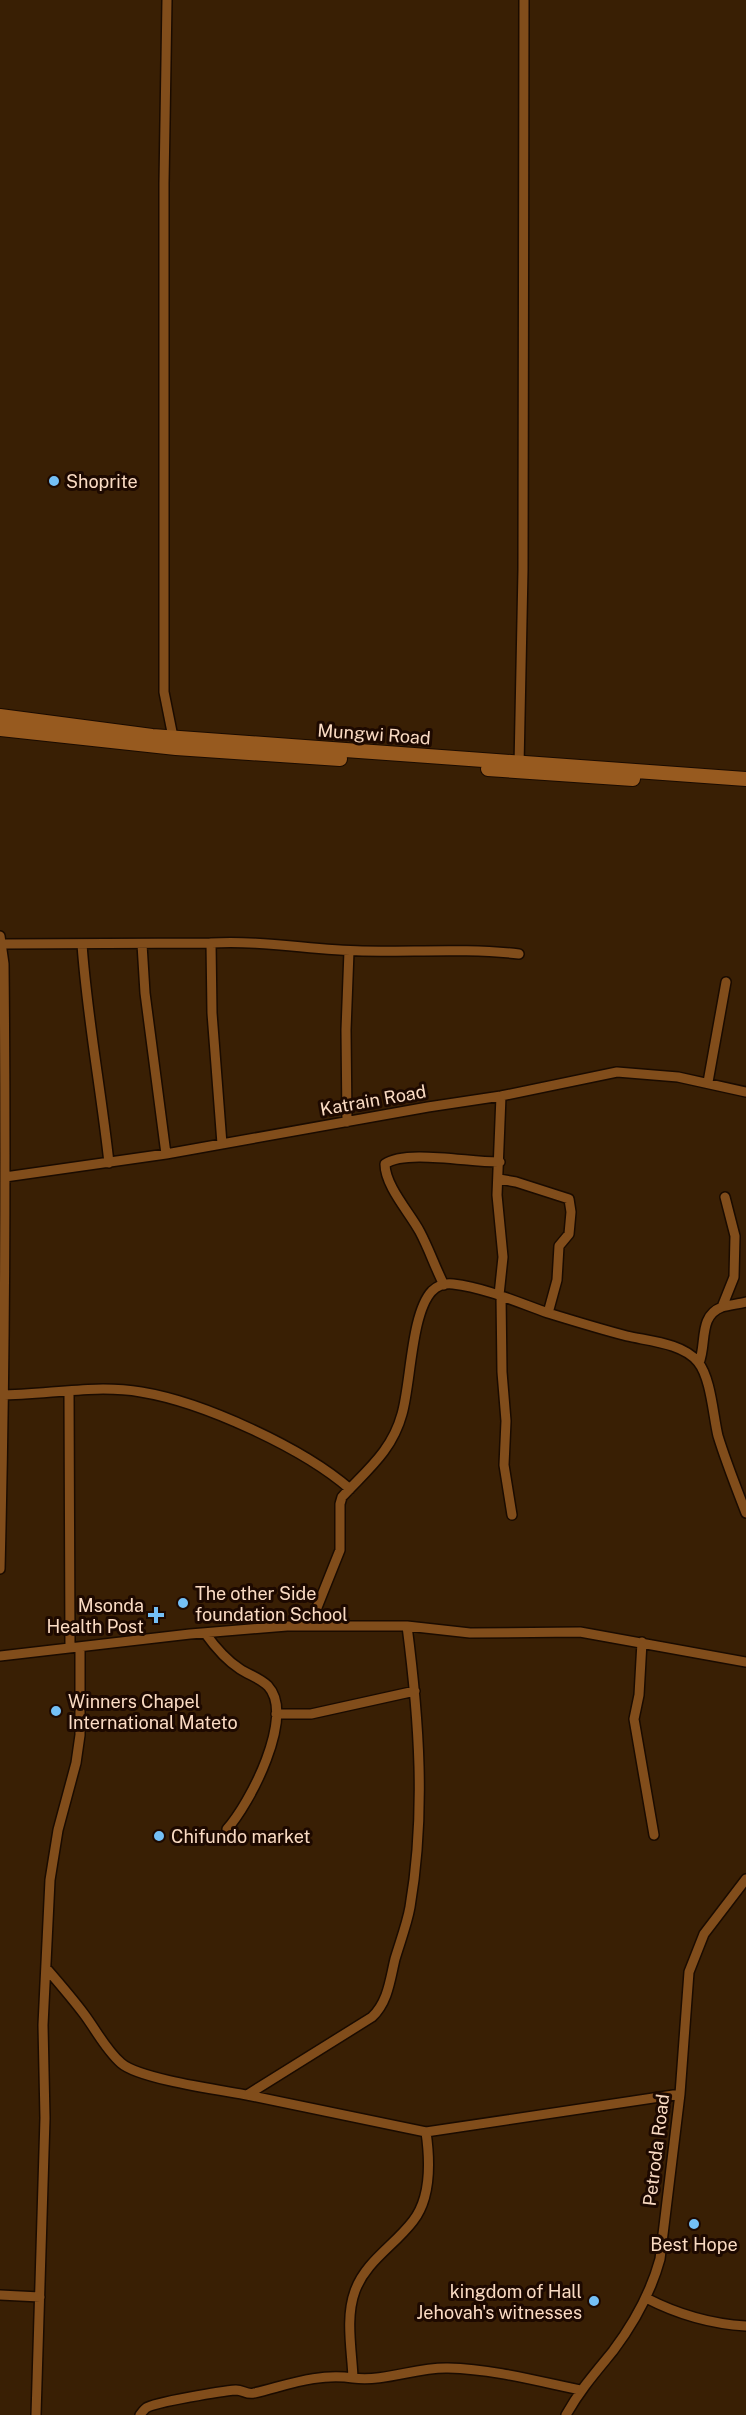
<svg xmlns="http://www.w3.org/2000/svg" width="746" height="2415" font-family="'Public Sans',sans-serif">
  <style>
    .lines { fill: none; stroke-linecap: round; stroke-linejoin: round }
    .street-casing { stroke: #1a0b00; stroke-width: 12 }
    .secondary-casing { stroke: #1a0b00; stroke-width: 16 }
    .street { stroke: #814d1b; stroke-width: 9 }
    .secondary { stroke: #975a1f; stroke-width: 14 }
    .poi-dot { fill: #74c0f6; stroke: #1d0900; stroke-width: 2 }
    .labels { text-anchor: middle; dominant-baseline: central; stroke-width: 6; stroke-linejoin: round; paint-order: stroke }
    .poi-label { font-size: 18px; fill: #fadbc3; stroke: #1d0900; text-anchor: start }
    .street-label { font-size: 18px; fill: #fadbc3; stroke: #1d0900 }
  </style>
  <rect width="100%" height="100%" fill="#391f04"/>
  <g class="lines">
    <!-- street casing -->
    <g class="street-casing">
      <path id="street" d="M167,0l-3,183v509l9,45
        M519,766l4,-196 1,-570
        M0,936l4,28c2,202 1,403 -4,605
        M2,944l209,-1
        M82,944c5,73 19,145 27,219
        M142,944l3,49 21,161
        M708,1082l18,-100
        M347,1122l-1,-92 3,-79
        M222,1144l-10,-131 -1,-70c51,-3 100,7 151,8 52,1 105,-3 157,3
        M5,1177l161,-23 262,-47 73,-11 116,-24 61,5 68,15
        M499,1179l17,3 53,17 2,13 -2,22 -10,12 -2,34 -9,33
        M444,1285c-9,-18 -15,-36 -24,-53 -10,-19 -35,-46 -35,-68 21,-15 87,-1 115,-2
        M499,1295l4,-38 -6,-62 4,-99
        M501,1296l1,76 4,49 -2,44 8,50
        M722,1307l12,-30 1,-41 -10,-39
        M699,1363c8,-19 -1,-47 23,-56 7,-2 16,-3 24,-5
        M69,1391l1,257
        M0,1395c47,0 94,-11 141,-3 62,10 162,56 209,97
        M310,1625l30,-75v-46l2,-7c25,-27 50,-46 60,-83 9,-31 9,-101 30,-123 5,-5 13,-8 21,-7 33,4 64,18 95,29 26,8 52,16 79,23 21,5 56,7 71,26 13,16 15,53 20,74 8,26 18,51 28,77
        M205,1633c10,14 21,27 35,36 9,6 20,9 28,17 28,30 -19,119 -41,143
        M642,1642l-3,53 -5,24 20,116
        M0,1656l190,-22 97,-8h120l63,7 110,-1 166,30
        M276,1714h35l104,-23
        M46,1968c13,15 26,30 38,46 12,16 22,36 37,49 18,16 99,27 126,32l125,-78c16,-15 18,-37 23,-58 5,-17 12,-35 15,-52 16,-94 9,-188 -3,-281
        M247,2095l179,37
        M0,2295l40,2
        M646,2298c31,16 65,26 100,28
        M580,2390c-43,-9 -87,-21 -132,-22 -32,-1 -62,14 -95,10 -1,-27 -8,-60 2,-87 11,-30 39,-45 58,-70 19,-24 17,-61 13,-89l254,-38
        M36,2415l9,-297 -2,-93 7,-145 8,-50 18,-67 4,-28v-88
        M140,2415c0,0 5,-7 6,-7 9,-6 77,-17 90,-18 7,0 11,5 18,3 34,-8 63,-20 99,-15
        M566,2415c14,-25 29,-42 47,-64 21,-28 38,-59 47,-92l20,-165 9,-122 15,-38 42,-55"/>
    </g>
    <!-- secondary casing -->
    <g class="secondary-casing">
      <path id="secondary" d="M0,716l152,20 594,43
        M0,729l176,19 164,11
        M488,769l145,10"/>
    </g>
    <!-- street -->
    <use href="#street" class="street"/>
    <!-- secondary -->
    <use href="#secondary" class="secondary"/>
  </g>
  <!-- markers -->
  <g class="poi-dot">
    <circle cx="54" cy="481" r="6"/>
    <circle cx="183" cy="1603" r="6"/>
    <path d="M153 1606h6v6h6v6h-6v6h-6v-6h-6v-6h6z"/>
    <circle cx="56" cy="1711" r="6"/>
    <circle cx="159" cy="1836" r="6"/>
    <circle cx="694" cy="2224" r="6"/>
    <circle cx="594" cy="2301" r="6"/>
  </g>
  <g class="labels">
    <!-- poi labels -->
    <g class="poi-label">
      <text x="66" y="481">Shoprite</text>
      <text x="195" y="1593">The other Side<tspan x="195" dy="21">foundation School</tspan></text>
      <text x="144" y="1605" text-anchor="end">Msonda<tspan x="144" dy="21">Health Post</tspan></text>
      <text x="68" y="1701">Winners Chapel<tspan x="68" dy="21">International Mateto</tspan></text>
      <text x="171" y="1836">Chifundo market</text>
      <text x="694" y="2244" text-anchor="middle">Best Hope</text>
      <text x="582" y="2291" text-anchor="end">kingdom of Hall<tspan x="582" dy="21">Jehovah's witnesses</tspan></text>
    </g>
    <!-- street labels -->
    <g class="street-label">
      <text transform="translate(374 734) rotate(4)">Mungwi Road</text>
      <text transform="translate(373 1100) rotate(-10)">Katrain Road</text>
      <text transform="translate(656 2150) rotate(-83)">Petroda Road</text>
    </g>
  </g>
</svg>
